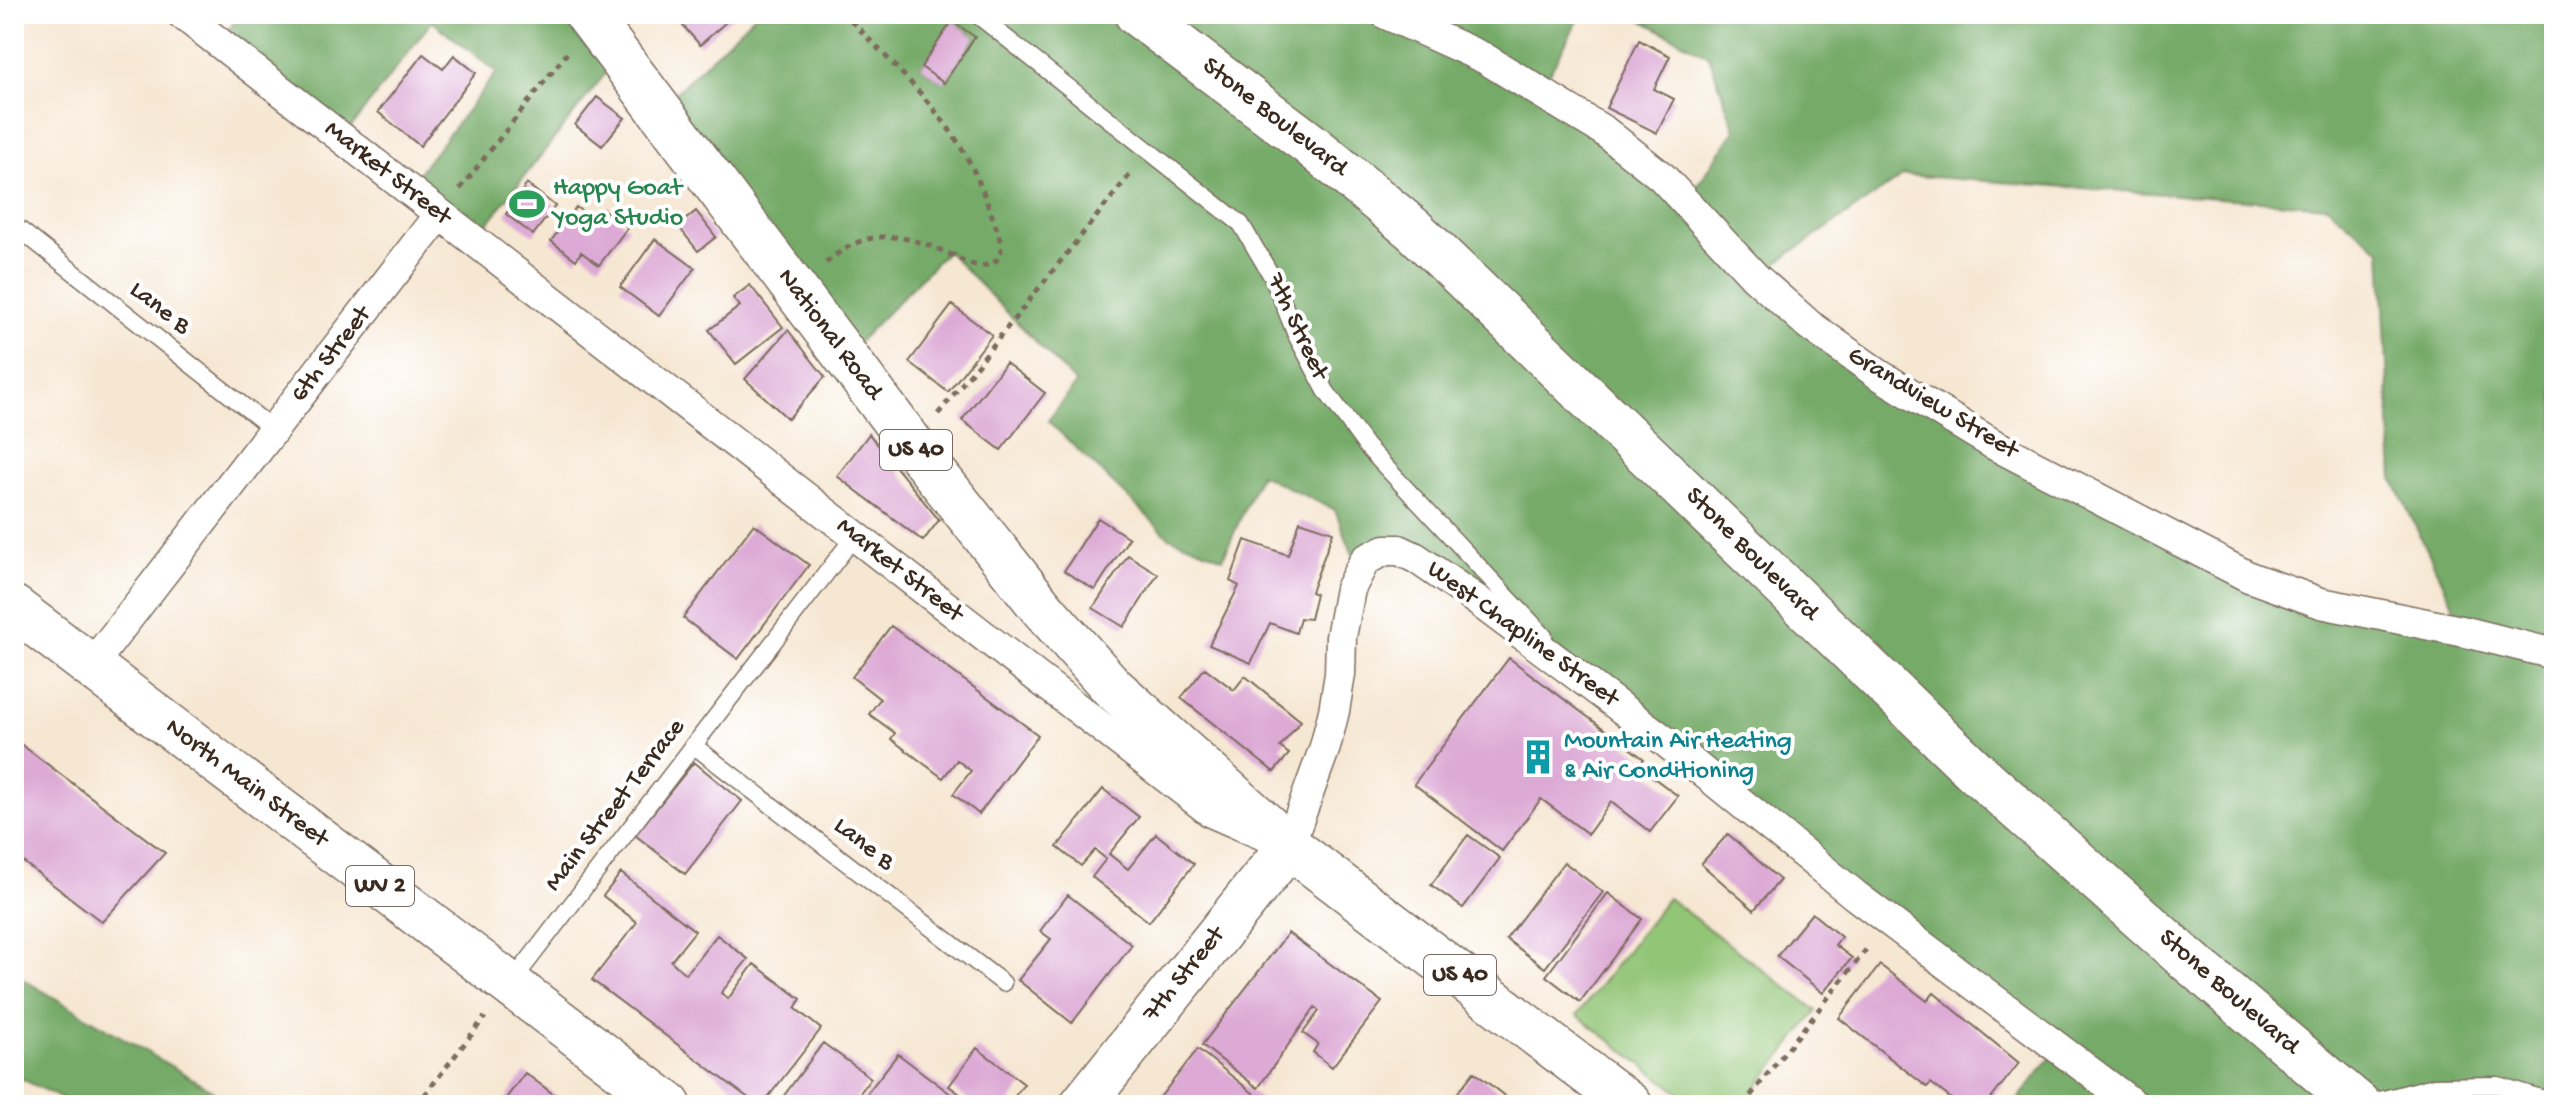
<svg xmlns="http://www.w3.org/2000/svg" width="2568" height="1119" font-family="'Gochi Hand',sans-serif">
  <style>
    .green { fill: #92c576; stroke: #66784a; stroke-width: 2 }
    .forest { fill: #75aa67; stroke: #586a42; stroke-width: 2; fill-rule: evenodd }
    .building { fill: #ddaad6 }
    .lines { fill: none; stroke-linecap: round; stroke-linejoin: round }
    .lane-casing { stroke: #7c6c5d; stroke-width: 19 }
    .street-casing { stroke: #7c6c5d; stroke-width: 33 }
    .secondary-casing { stroke: #7c6c5d; stroke-width: 47 }
    .primary-casing { stroke: #7c6c5d; stroke-width: 47 }
    .path { stroke: #7c6c5d; stroke-width: 5; stroke-dasharray: 6 6; stroke-linecap: butt }
    .lane { stroke: #fff; stroke-width: 16 }
    .street { stroke: #fff; stroke-width: 30 }
    .secondary { stroke: #fff; stroke-width: 44 }
    .primary { stroke: #fff; stroke-width: 44 }
    .labels { text-anchor: middle; dominant-baseline: central; stroke-width: 8; stroke-linejoin: round; paint-order: stroke }
    .shield { fill: #fff; stroke: #766a62; stroke-width: 2 }
    .shield-label { font-size: 24px; font-weight: bold; fill: #3b2a1e }
    .street-label { font-size: 26px; fill: #3b2a1e; stroke: #fff }
    .leisure-label { font-size: 26px; fill: #27864d; stroke: #fff; text-anchor: start }
    .culture-label { font-size: 26px; fill: #0d838f; stroke: #fff; text-anchor: start }
  </style>
  <rect width="100%" height="100%" fill="#fff"/>
  <filter id="ink" filterUnits="userSpaceOnUse"><feTurbulence type="fractalNoise" baseFrequency=".0125" numOctaves="2"/><feDisplacementMap in="SourceGraphic" scale="16" xChannelSelector="R" yChannelSelector="G"/><feConvolveMatrix kernelMatrix="1 2 1 2 8 2 1 2 1" color-interpolation-filters="sRGB"/></filter>
  <filter id="wash" filterUnits="userSpaceOnUse"><feTurbulence type="fractalNoise" baseFrequency=".006" numOctaves="4" result="noise"/><feDisplacementMap in="SourceGraphic" scale="32" xChannelSelector="R" yChannelSelector="G"/><feGaussianBlur stdDeviation="1.8" result="paint"/><feColorMatrix in="noise" values="0 0 0 0 0 0 0 0 0 0 0 0 0 0 0 0 0 1.4 0 .05"/><feComposite in="paint" operator="in"/></filter>
  <g filter="url(#wash)">
    <rect width="100%" height="100%" fill="#f6e7d3"/>
    <!-- green -->
    <path class="green" d="M1668,898l149,113 -74,94h-48l-118,-90z"/>
    <!-- forest -->
    <path class="forest" d="M240,14h359l20,42 -146,186 -67,-53 91,-117 -65,-51 -90,118 -123,-96z
      M756,14h825l-41,77 147,110 48,-71 -26,-74 -79,-42h924v1091h-540l44,-57 -642,-490 -57,12 -24,-60 -75,-36 -37,84 -54,-21 -121,-116 28,-38 -129,-132 -102,105 -186,-247zM952,22l23,15 -32,45 -22,-15zM1904,175l423,31 54,45 12,228 73,152 -217,-54 -440,-252 -53,-48z
      M14,974l191,112 27,19h-158l-60,-30z"/>
    <g id="blocks">
      <!-- building -->
      <path class="building" d="M683,14h52l-35,31 -23,-26z
        M952,21l23,16 -31,46 -23,-16z
        M1639,40l31,16 -16,33 20,10 -17,34 -51,-25z
        M423,54l20,15 11,-14 22,18 -56,73 -42,-34z
        M597,97l28,21 -23,28 -27,-21z
        M527,184l28,22 -22,29 -27,-21z
        M576,207l18,13 9,-11 25,18 -29,38 -18,-13 -5,8 -25,-19z
        M696,211l20,26 -18,14 -20,-25z
        M655,239l40,29 -36,48 -39,-29z
        M750,285l33,42 -47,37 -27,-34 31,-24 -7,-8z
        M952,305l40,30 -44,57 -39,-30z
        M788,330l37,47 -37,42 -43,-40z
        M1006,363l39,30 -44,57 -39,-30z
        M869,434l70,86 -16,21 -86,-65z
        M1098,518l31,20 -34,52 -31,-19z
        M1300,521l33,11 -22,60 5,2 -6,25 -10,-1 -4,15 -26,-10 -19,40 -42,-18 30,-59 -9,-5 15,-41 43,15z
        M754,524l55,41 -71,94 -55,-41z
        M1128,555l30,19 -34,53 -31,-19z
        M891,626l147,109 -59,79 -26,-20 18,-23 -14,-11 -14,18 -52,-39 4,-6 -26,-19 11,-15 -28,-22z
        M1509,658l135,101 -6,7 40,30 -28,36 -39,-30 -23,32 -47,-35 -39,52 -88,-67z
        M1205,668l29,22 11,-14 56,45 -21,26 9,7 -15,18 -93,-74z
        M14,739l151,114 -63,69 -88,-67z
        M694,762l48,39 -57,73 -50,-39z
        M1103,789l36,28 -30,37 19,15 28,-35 38,30 -45,58 -57,-45 14,-18 -11,-9 -14,16 -24,-19z
        M1728,834l52,46 -26,30 -53,-46z
        M1468,835l32,23 -37,50 -32,-23z
        M1564,862l39,30 -58,76 -39,-29z
        M621,873l74,58 -24,30 11,10 4,3 31,-39 31,24 -27,34 7,6 26,-35 47,35 -6,9 26,21 -59,76h-4l-23,-17 -143,-108 45,-58 -34,-26z
        M1608,893l34,26 -62,83 -34,-26z
        M1068,895l64,50 -60,78 -54,-43 33,-41 -11,-8z
        M1812,913l29,24 -6,8 17,13 -29,35 -46,-37z
        M1288,933l94,69 -50,65 -19,-15 5,-8 -15,-11 16,-22 -4,-4 -57,81 -56,-43z
        M1880,965l47,36 7,-8 85,70 -33,42h-27l-28,-22 -4,4 -88,-69z
        M823,1043l48,35 -20,27h-74z
        M977,1048l47,36 -16,21h-33l-26,-19z
        M1198,1049l70,56h-114z
        M898,1054l50,38 16,13h-106z
        M1474,1072l33,26 -6,7h-53z
        M525,1073l43,32h-67z"/>
    </g>
  </g>
  <g filter="url(#ink)">
    <use href="#blocks" fill-opacity="0" stroke="#7c6c5d" stroke-width="2"/>
    <g class="lines">
      <!-- lane casing -->
      <g class="lane-casing">
        <path id="lane" d="M976,14l265,210 33,56 22,55 30,56 40,55 178,190
          M14,225l260,205
          M693,745l310,238
          M511,983l343,-446
          M2361,1105l73,-19 64,-1 56,17"/>
      </g>
      <!-- street casing -->
      <g class="street-casing">
        <path id="street" d="M182,14l1029,798 78,34 36,-99 9,-36 6,-37 1,-37 9,-48 15,-29 20,-10h14l17,8 62,43 187,140 191,155 278,209
          M1386,14l98,44 120,73 58,46 93,100 54,48 69,49 115,70 256,133 72,26 145,29 88,22
          M91,666l348,-451"/>
      </g>
      <!-- secondary casing -->
      <g class="secondary-casing">
        <path id="secondary" d="M1137,14l174,131 103,85 561,541 206,183 178,151"/>
      </g>
      <!-- primary casing -->
      <g class="primary-casing">
        <path id="primary" d="M587,14l326,432 129,162 70,79 177,159 341,259
          M14,608l655,497
          M1082,1105l207,-259"/>
      </g>
      <!-- path -->
      <path class="path" d="M460,189l107,-136
        M826,263c43,-39 81,-29 130,-6 11,5 21,12 34,7 17,-6 10,-24 6,-37 -9,-26 -18,-50 -31,-73 -29,-51 -80,-97 -120,-140
        M938,414l194,-242
        M417,1105l68,-88
        M1743,1105l126,-159"/>
      <!-- lane -->
      <use href="#lane" class="lane"/>
      <!-- street -->
      <use href="#street" class="street"/>
      <!-- secondary -->
      <use href="#secondary" class="secondary"/>
      <!-- primary -->
      <use href="#primary" class="primary"/>
    </g>
  </g>
  <!-- icons -->
  <defs>
    <g id="stadium-bare" transform="scale(2.76)"><path d="M0-5a6.5 5 0 1 0 0 10a6.5 5 0 1 0 0-10ZM-3.5-1.8h7v3.6h-7Z" fill="#2e9e5b" stroke="#fff" stroke-width="2.5" paint-order="stroke"/></g>
    <g id="building-bare" transform="scale(2.76)"><path d="M-4-6H4V6H1V3H-1V6H-4ZM-2.5-4.3h1.7v1.8h-1.7ZM.8-4.3h1.7v1.8H.8ZM-2.5-1h1.7V.8h-1.7ZM.8-1h1.7V.8H.8Z" fill="#0f9aa8" stroke="#fff" stroke-width="2.5" paint-order="stroke"/></g>
  </defs>
  <g fill-rule="evenodd">
    <use href="#stadium-bare" x="527" y="204"/>
    <use href="#building-bare" x="1538" y="757"/>
  </g>
  <g class="labels">
    <!-- shield labels -->
    <g class="shield">
      <rect x="880" y="430" width="72" height="40" rx="6"/>
      <rect x="346" y="866" width="68" height="40" rx="6"/>
      <rect x="1424" y="955" width="72" height="40" rx="6"/>
    </g>
    <g class="shield-label">
      <text x="916" y="450">US 40</text>
      <text x="380" y="886">WV 2</text>
      <text x="1460" y="975">US 40</text>
    </g>
    <!-- street labels -->
    <g class="street-label">
      <text transform="translate(1274 118) rotate(38)">Stone Boulevard</text>
      <text transform="translate(387 174) rotate(38)">Market Street</text>
      <text transform="translate(159 309) rotate(38)">Lane B</text>
      <text transform="translate(1296 327) rotate(65)">7th Street</text>
      <text transform="translate(829 335) rotate(53)">National Road</text>
      <text transform="translate(332 355) rotate(-52)">6th Street</text>
      <text transform="translate(1932 404) rotate(31)">Grandview Street</text>
      <text transform="translate(1751 555) rotate(45)">Stone Boulevard</text>
      <text transform="translate(899 571) rotate(38)">Market Street</text>
      <text transform="translate(1522 635) rotate(36)">West Chapline Street</text>
      <text transform="translate(246 784) rotate(37)">North Main Street</text>
      <text transform="translate(616 806) rotate(-52)">Main Street Terrace</text>
      <text transform="translate(863 845) rotate(38)">Lane B</text>
      <text transform="translate(1185 975) rotate(-51)">7th Street</text>
      <text transform="translate(2228 993) rotate(41)">Stone Boulevard</text>
    </g>
    <!-- leisure labels -->
    <g class="leisure-label">
      <text x="553" y="189">Happy Goat<tspan x="553" dy="30">Yoga Studio</tspan></text>
    </g>
    <!-- culture labels -->
    <g class="culture-label">
      <text x="1564" y="742">Mountain Air Heating<tspan x="1564" dy="30">&amp; Air Conditioning</tspan></text>
    </g>
  </g>
  <!-- margin -->
  <rect width="2568" height="1119" fill="none" stroke="#fff" stroke-width="48"/>
</svg>
